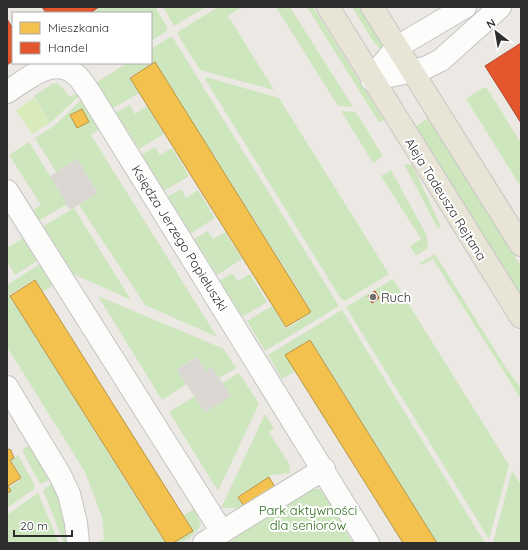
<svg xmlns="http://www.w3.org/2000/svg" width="528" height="550" font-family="Quicksand,sans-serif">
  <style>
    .green { fill: #cee6be }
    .pitch { fill: #d9eabb }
    .plaza { fill: #dad6d2 }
    .homes { fill: #f2c14e; stroke: #b79544 }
    .shops { fill: #e4572e; stroke: #ad4b2e }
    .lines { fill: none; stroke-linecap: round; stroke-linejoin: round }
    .minor-casing { stroke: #c5c4c5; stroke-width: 24 }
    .major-casing { stroke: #c6c5c4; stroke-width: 24 }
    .minor { stroke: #fcfcfb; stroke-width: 22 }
    .major { stroke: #e8e4d6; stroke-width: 22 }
    .poi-dot { fill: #706f6e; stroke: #fff; stroke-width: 1.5 }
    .labels { text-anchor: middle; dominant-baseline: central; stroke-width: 4; stroke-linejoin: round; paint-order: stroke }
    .street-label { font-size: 13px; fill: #2e2e2e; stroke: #fff }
    .poi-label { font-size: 13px; fill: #2e2e2e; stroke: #fff; text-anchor: start }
    .park-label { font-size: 13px; fill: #2c6e1b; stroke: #fff }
  </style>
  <rect width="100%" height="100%" fill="#ece8e4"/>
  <!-- green -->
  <path class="green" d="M101,7h54l12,20v4l-16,10v-28h-60z
    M163,7h43l-32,19z
    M218,7h24l-14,9 46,74 -74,-20 -22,-35v-3z
    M276,7h14l63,100 -15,-1z
    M307,7h6l71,113 -3,2 -3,-1z
    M352,7h7l25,41 -2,3 -9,-10z
    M170,37l3,1 166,268 -74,45 -18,-30 25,-15 14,23 26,-17 -157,-250 -26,15 10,16 -26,15 -16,-26 30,-19h24v-14z
    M206,77l73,21 110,176 -44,27 -4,-2 -136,-220z
    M57,83l8,7 4,7 8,-4 2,3 -29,27 -16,-27 18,-12z
    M483,88h4l34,55v39l-2,2 -53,-85z
    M83,98l20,29 -12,8 126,202 -72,-32 -66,-100 19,-12 -21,-34 -21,13 -21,-34 19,-12z
    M130,105l5,9 12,-8 17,28 -25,15 -23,-36z
    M341,111l15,1 27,44 -10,7z
    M428,118l93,148v30l-106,-169z
    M29,142l38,62 -30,18 -6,-11 10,-6 -32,-50z
    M155,147l5,8 12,-7 17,28 -25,15 -23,-36z
    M404,164l8,1 2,3 27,59 -3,2z
    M391,170l35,64 2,14 -12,8 -6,-10 11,-7 -40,-63z
    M181,189l5,9 12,-8 17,28 -25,16 -23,-37z
    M74,208l57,92 -62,-28 -29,-44z
    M208,231l5,8 12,-7 17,27 -25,16 -23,-36z
    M23,238l14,23 -22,14 -8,-13v-14z
    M435,254l71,114 15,20v11l-88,-140 -12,6 -1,-2z
    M40,264l13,21 -10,7 -8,-13 -26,16 156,248h-69l8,-4 -2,-22 -17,-45 -78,-125v-62z
    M232,273l6,8 12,-7 17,28 -25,15 -23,-36z
    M393,279l116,186 -20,74 -143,-232z
    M98,296l126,53 12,19 -17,10 -7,-11 -6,4 -9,-14 -20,12 10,15 -25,16z
    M342,310l143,233h-48l-127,-204 -25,16 10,16 -13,8 -14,-24z
    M239,373l20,31 -41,87 -49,-79 26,-16 10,16 26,-16 -9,-13z
    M265,414l9,14 -5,4 20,32 1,9 -18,2 -34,21 5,10 -6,2h-16z
    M30,445l21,34 -11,5 -17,-32v-3z
    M18,455l16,29v5l-27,19v-14l4,-3 -2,-4 13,-8 -11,-19z
    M512,471l9,14v58h-28z
    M56,481l13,62h-5l-21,-53z
    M309,487l13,3 31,53h-133z
    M38,493l21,50h-52v-28z
    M194,509l7,15c-6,11 -15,19 -27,19l19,-12 -9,-16z"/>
  <!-- pitch -->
  <path class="pitch" d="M34,98l16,25 -18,11 -16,-24z"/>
  <!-- plaza -->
  <path class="plaza" d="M77,159l21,34 -28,17 -20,-34z
    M197,357l9,14 6,-4 19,29 -26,16 -28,-42z"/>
  <!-- homes -->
  <path class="homes" d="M155,62l156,250 -25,15 -156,-249z
    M82,109l7,13 -12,6 -7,-13z
    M35,280l158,251 -20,12h-7l-156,-247z
    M310,340l127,203h-34l-118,-188z
    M8,449l3,1 3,8 -4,2 11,18 -13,8 3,5 -4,2v-43z
    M269,477l6,10 -31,19 -6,-9z"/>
  <!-- shops -->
  <path class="shops" d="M42,7h57l-9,6h-44z
    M7,19l6,10v32l-6,4z
    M521,43v80l-36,-57z
    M375,291l4,7 -7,5 -4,-7z"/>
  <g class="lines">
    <!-- minor casing -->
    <g class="minor-casing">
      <path id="minor" d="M372,80l53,-12 16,-8 59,-53
        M372,80l9,-14 16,-19 68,-40
        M7,92c19,-12 48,-38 69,-17 5,4 8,10 12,15l280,453
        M7,191l215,341
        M7,387l53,88 9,19 7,29 2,20
        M204,543l120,-74"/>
    </g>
    <!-- major casing -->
    <g class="major-casing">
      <path id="major" d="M328,7l193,310
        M372,7l149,238"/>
    </g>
    <!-- minor -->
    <use href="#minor" class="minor"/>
    <!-- major -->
    <use href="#major" class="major"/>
  </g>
  <!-- markers -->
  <circle class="poi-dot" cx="373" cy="297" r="4"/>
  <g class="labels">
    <!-- street labels -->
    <g class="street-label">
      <text transform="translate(446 199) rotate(58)">Aleja Tadeusza Rejtana</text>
      <text transform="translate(180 238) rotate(58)">Księdza Jerzego Popiełuszki</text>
    </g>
    <!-- poi labels -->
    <g class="poi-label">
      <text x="381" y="297">Ruch</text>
    </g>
    <!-- park labels -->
    <g class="park-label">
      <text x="308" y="510">Park aktywności<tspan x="308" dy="15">dla seniorów</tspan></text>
    </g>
  </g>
  <!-- border -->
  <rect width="528" height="550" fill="none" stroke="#2e2e2e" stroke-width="16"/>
  <!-- legend -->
  <rect x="12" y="12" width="140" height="52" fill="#ffffff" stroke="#ababab"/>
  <rect x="20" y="22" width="20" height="12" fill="#f2c14e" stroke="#ababab"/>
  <text x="48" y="32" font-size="12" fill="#2e2e2e">Mieszkania</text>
  <rect x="20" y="42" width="20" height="12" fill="#e4572e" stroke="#ababab"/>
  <text x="48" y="52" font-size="12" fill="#2e2e2e">Handel</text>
  <!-- north arrow -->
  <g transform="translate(496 32) rotate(329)" stroke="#ffffff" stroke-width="3" paint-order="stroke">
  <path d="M0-3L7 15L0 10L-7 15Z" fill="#2e2e2e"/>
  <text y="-6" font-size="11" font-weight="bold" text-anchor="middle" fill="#2e2e2e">N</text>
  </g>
  <!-- scale -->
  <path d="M14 530v6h58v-6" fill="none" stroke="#2e2e2e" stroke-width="2"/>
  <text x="20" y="530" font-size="12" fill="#2e2e2e" stroke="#ffffff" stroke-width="3" paint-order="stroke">20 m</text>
</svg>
